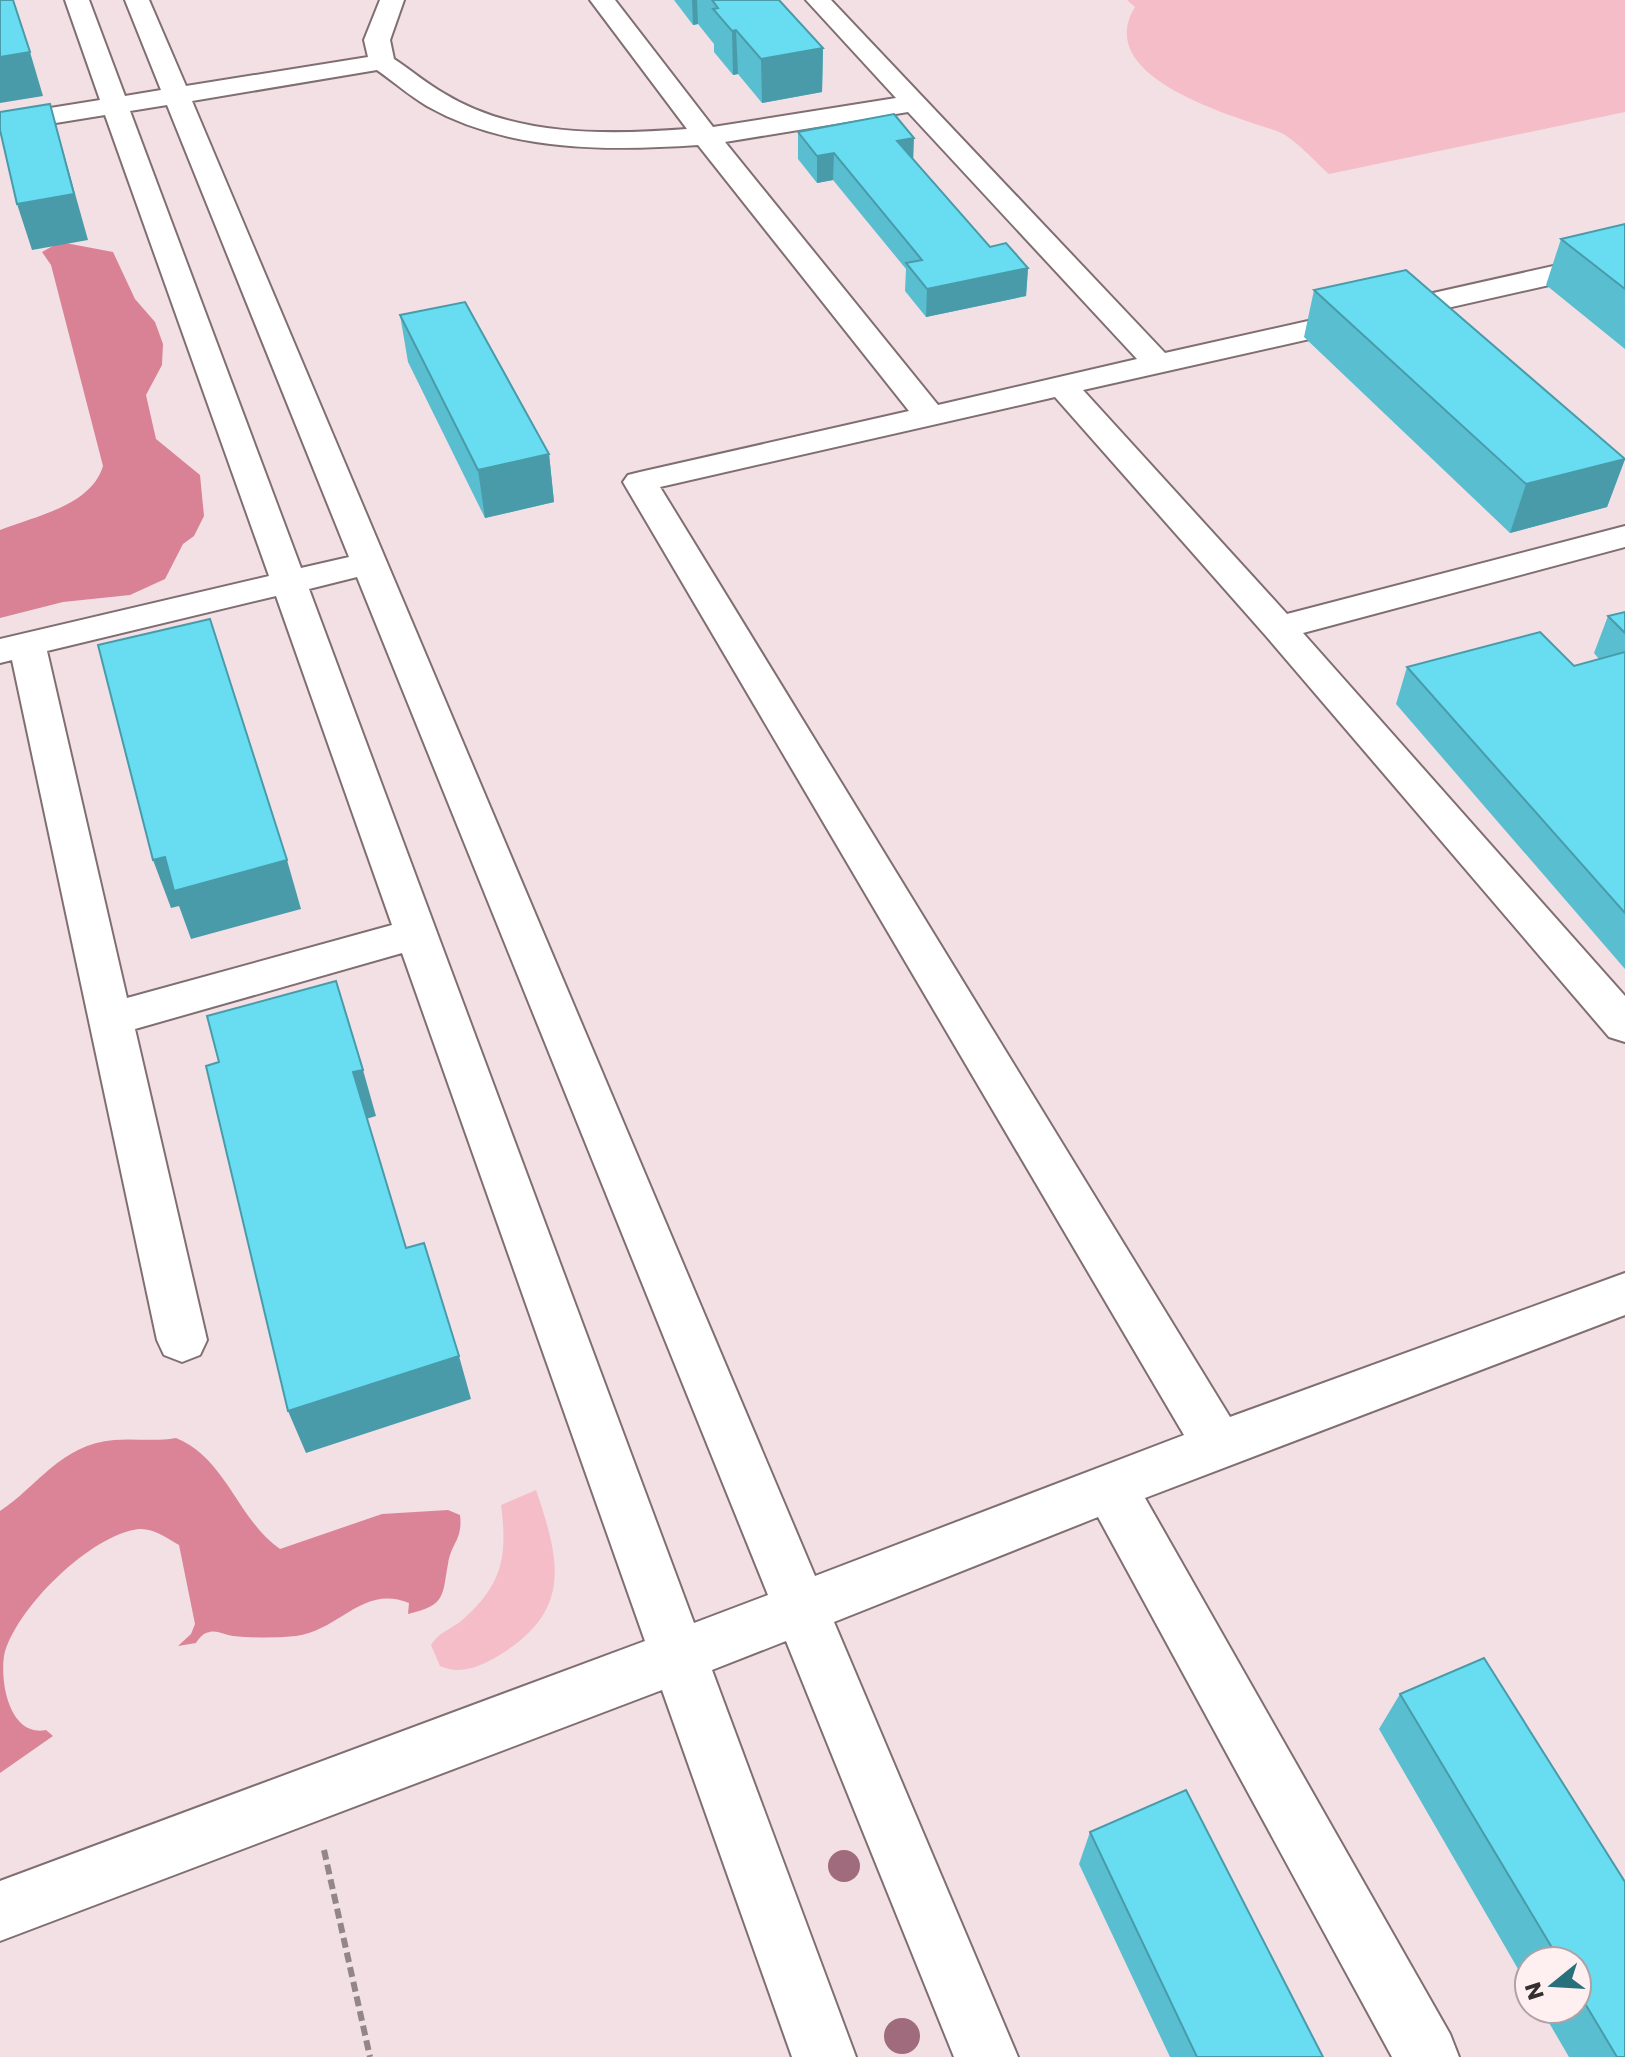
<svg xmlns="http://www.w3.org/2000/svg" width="1625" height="2057" font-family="Poppins,sans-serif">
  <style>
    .green { fill: #f4bdc7 }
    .forest { fill: #d98295 }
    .water { fill: #dc8497 }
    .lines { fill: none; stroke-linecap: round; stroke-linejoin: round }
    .minor-casing { stroke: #806f72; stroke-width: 4 }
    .path { stroke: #938688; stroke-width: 6; stroke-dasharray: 10 5; stroke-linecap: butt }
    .minor { fill: #fff; fill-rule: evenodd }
    .tree { fill: #a06c7d }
    .wall { fill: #59bed0 }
    .shaded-wall { fill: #499ba9 }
    .building { fill: #68ddf2; stroke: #499ba9; stroke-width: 2 }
  </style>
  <rect width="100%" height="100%" fill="#f3e0e4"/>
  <!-- green -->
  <path class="green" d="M1127,0h498v112l-296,62c-14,-12 -34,-36 -52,-43 -41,-14 -186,-53 -142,-124z
    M536,1490c24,71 37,121 -38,166 -19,11 -37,19 -58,10l-9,-21c7,-12 18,-15 29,-23 42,-36 48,-64 41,-117z"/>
  <!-- forest -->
  <path class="forest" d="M60,242l53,10 22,47 20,23 8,22 -1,21 -16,30 10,44 44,36 4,41 -10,20 -11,8 -18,35 -35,16 -67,7 -63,16v-88c35,-14 91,-24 103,-64l-52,-201 -9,-13z"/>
  <!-- water -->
  <path class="water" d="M176,1438c50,20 62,82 104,111l102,-35 66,-4 12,5c3,25 -9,28 -12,49 -6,31 -1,41 -40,50l1,-11c-46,-19 -69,27 -113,33 -21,2 -42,2 -63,0 -7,-1 -17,-6 -23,-4 -7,1 -10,5 -14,11l-18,3 13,-12 4,-10 -16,-79c-12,-7 -26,-17 -40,-16 -48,5 -125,81 -135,127 -4,28 6,81 42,74l7,6 -53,37v-262c37,-24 61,-67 114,-71 20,-2 40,2 62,-2z"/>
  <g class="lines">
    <!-- minor casing -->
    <g class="minor-casing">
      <path id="minor" d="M65,0h24l36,96 36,-6 -36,-90h24l37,86 182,-29 -4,-17 16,-40h24l-14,40 4,19c17,11 33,25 51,35 70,43 163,41 242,35l-97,-129h25l98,127 183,-29 -90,-98h25l334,353 460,-103v18l-542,122 204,224 338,-88v21l-322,86 322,363v46l-16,-5 -343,-401 -211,-239 -395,90 570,930 395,-144v42l-480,183 305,536 9,23h-67l-294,-540 -264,105 184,435h-64l-168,-416 -74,29 144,387h-64l-130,-367 -662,251v-60l645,-240 -243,-688 -267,76 72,311 -7,15 -18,7 -18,-7 -7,-15 -145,-680 -12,3v-24l269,-63 -164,-461 -105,17v-16l100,-16zM377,70c17,12 33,26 50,36 81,46 182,45 271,39l211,266 -269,61 -12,3 -5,7 561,953 -369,141 -623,-1475zM167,105l182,452 -48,11 -171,-457zM908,112l229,247 -199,46 -213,-263zM357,577l411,1018 -74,28 -385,-1034zM276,596l116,329 -265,73 -80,-347z"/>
    </g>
    <!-- path -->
    <path class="path" d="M324,1850l46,207"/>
    <!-- minor -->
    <use href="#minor" class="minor"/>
  </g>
  <!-- trees -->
  <g class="tree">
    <circle cx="844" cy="1866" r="16"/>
    <circle cx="902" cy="2036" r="18"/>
  </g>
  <!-- wall -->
  <path class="wall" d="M674,0h105l44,48 -1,44 -60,11 -24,-29 -5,1 -19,-23v-8l-16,-20 -5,1z
    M798,132l115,28 77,87 38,21 -2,28 -100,21 -21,-26 1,-22 -73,-89 -16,3 -19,-24z
    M1625,224v125l-79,-64 15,-46z
    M1314,290l311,169 -18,48 -97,26 -206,-196z
    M400,315l149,139 5,48 -69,16 -77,-156z
    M1625,612v357l-229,-265 11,-37 167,-1 25,-7 -5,-6 14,-37z
    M1484,1658l141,224v175h-56l-28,-48h36v-48h-48v27l-150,-259 21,-35z
    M1090,1832l233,225h-153l-91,-193z"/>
  <!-- shaded-wall -->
  <path class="shaded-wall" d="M692,0h5l1,24 -5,1z
    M736,30l2,44 -5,1 -1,-44z
    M823,48l-1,44 -60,11 -1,-44z
    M30,52l13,44 -43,7v-46z
    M50,104l38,136 -56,10 -15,-46z
    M914,138l-1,27 -16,-24z
    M834,153l-1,27 -16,3v-27z
    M1028,268l-2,28 -100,21 1,-28z
    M549,454l5,48 -69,16 -7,-48z
    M1625,459l-18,48 -97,26 16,-49z
    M165,857l122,3 14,49 -110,30 -12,-33 -8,2 -18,-48z
    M363,1070l13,46 -10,3 -13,-47z
    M459,1356l12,43 -165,54 -18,-42z"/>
  <!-- building -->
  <path class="building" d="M0,0h13l17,52 -30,5z
    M712,0h67l44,48 -62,11 -25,-29 -4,1 -19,-22 5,-1z
    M50,104l24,90 -57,10 -17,-74v-18z
    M894,114l20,24 -17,3 93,106 16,-4 22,25 -101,21 -21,-26 16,-3 -88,-107 -17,3 -19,-24z
    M1625,224v65l-64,-50z
    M1406,270l219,189 -99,25 -212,-194z
    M465,302l84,152 -71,16 -78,-155z
    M1625,612v21l-17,-17z
    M210,619l77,241 -113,31 -9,-34 -12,3 -55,-215z
    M1540,632l34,34 51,-14v261l-218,-246z
    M336,981l27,89 -10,2 53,176 18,-5 35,113 -171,55 -82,-345 13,-4 -12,-46z
    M1484,1658l141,224v175h-8l-40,-67v-29h-17l-160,-267z
    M1186,1790l137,267h-126l-107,-225z"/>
  <!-- north arrow -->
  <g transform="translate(1553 1985) rotate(252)"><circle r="38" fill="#feeff1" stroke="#aea2a4" stroke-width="2"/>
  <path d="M0-6L14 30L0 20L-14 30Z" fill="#28707c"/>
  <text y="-12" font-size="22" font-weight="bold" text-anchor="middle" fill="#362f30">N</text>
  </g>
</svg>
